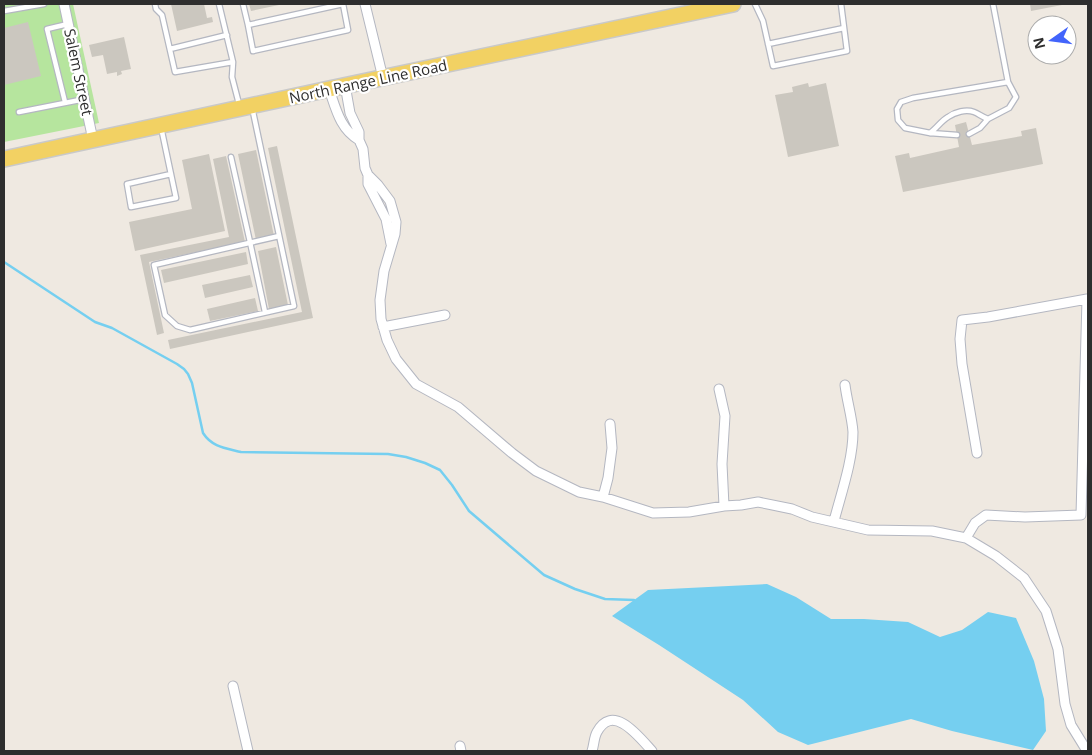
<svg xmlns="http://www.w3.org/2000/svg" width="1092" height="755" font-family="'Open Sans',sans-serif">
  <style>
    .grass { fill: #b6e59e }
    .water { fill: #75cff0 }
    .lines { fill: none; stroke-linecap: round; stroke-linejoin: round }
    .stream { stroke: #75cff0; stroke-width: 2.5 }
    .building { fill: #cbc7bf }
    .lane-casing { stroke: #b4b7c1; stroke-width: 7 }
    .street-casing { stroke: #b4b7c1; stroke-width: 11 }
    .primary-casing { stroke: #c9c9c9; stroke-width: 18 }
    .lane { stroke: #fff; stroke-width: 4.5 }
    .street { stroke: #fff; stroke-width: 9 }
    .primary { stroke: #f2d163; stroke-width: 15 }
    .labels { text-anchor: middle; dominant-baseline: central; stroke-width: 4.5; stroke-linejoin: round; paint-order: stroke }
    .street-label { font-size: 15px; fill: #2e2e2e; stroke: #fff }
  </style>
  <rect width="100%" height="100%" fill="#efe9e1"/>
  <!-- grass -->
  <path class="grass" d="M4,4h69l26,119 -95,19z"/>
  <!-- water -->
  <path class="water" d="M767,584l29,13 35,22h33l44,3 32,15 22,-7 26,-18 28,6 18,43 10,38 2,32 -13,19 -81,-19 -41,-12 -103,26 -30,-13 -35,-32 -84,-55 -47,-29 36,-26z"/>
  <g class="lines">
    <!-- stream -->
    <path class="stream" d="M4,262l91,60 17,6 65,36 7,5 4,5 4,9 11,50c9,14 22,15 38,19l147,2 18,3 19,6 15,7 12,15 17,26 75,64 31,14 30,10 29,1"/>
  </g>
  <!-- building -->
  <path class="building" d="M171,4h33l3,14 5,-1 1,5 -36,9z
    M249,4h30v1l-28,6z
    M1030,4h32v1l-31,6z
    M28,22l13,54 -37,9v-57z
    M124,37l7,32 -10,2 1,3 -5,2v-4l-10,2 -4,-19 -11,2 -3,-12z
    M808,83l1,4 17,-4 13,63 -51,11 -13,-62 18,-3 -1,-5z
    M966,122l6,23 50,-9 -1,-5 15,-3 7,36 -140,28 -8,-36 14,-3 1,5 49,-11 -4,-22z
    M277,146l36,172 -143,31 -2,-9 134,-28 -34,-164z
    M256,150l18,86 -18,4 -18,-86z
    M209,154l16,77 -90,20 -6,-29 63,-13 -10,-49z
    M226,156l19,86 -96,20 15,71 -7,2 -17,-80 89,-18 -16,-78z
    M276,247l12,58 -19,4 -11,-58z
    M246,252l2,12 -84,19 -3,-13z
    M250,275l3,12 -48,11 -3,-13z
    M255,298l3,13 -48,10 -3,-12z"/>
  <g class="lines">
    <!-- lane casing -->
    <g class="lane-casing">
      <path id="lane" d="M155,4l1,5 6,6 13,57 58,-10
        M219,4l14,58 -1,15 7,27
        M243,4l5,21 95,-21
        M755,4l8,17 10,45 74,-15 -6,-47
        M4,11l40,-7
        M248,25l5,26 95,-21 -5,-26
        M768,44l76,-16
        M170,49l57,-14
        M65,102l-18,-73 21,-5
        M252,107l42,199 -104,24 -13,-4 -12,-11 -11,-50 125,-29
        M19,112l66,-13
        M161,127l15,71 -45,9 -4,-23 44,-10
        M930,133c7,-5 11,-12 18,-16 7,-5 18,-8 26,-5 5,2 8,5 14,7
        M969,134l11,-6 8,-9 21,-11 7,-11 -8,-15 -15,-78
        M957,135l-27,-2 -25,-5 -7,-8 -1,-11 4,-7 12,-4 95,-16
        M231,157l19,85 15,70"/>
    </g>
    <!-- street casing -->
    <g class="street-casing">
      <path id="street" d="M64,4l29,136
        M365,4l18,74
        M345,85l5,28 9,19v8l4,9 2,19 3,7 10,10 12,16 6,21 -1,12 -11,37 -4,29 1,19 6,21 9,19 20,25 42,23 54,46 24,18 43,21 24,5 50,16 36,-1 35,-6 17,-1 17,-3 34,7 20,8 56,13 64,1 34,7 30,18 28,22 22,33 12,38 7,55 6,21 16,26
        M329,89c7,20 11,40 30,51
        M368,175v9l18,35 5,25
        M383,327l62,-12
        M719,389l6,27 -3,48 2,42
        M603,497l5,-19 4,-30 -2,-24
        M834,521c7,-27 19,-61 19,-89 -1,-15 -6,-31 -8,-47
        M966,538l9,-15 11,-8 39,2 56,-2 6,-216 -99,18 -26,3 -2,19 2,25 15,89
        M233,686l15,65
        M460,746l1,5
        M592,751c2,-6 2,-14 5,-19 16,-30 43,6 55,19"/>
    </g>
    <!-- primary casing -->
    <g class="primary-casing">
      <path id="primary" d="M4,159l325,-70 404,-85"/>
    </g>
    <!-- lane -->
    <use href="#lane" class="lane"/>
    <!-- street -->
    <use href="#street" class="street"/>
    <!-- primary -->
    <use href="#primary" class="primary"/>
  </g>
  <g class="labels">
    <!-- street labels -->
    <g class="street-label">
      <text transform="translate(79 72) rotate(78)">Salem Street</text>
      <text transform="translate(368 81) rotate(-12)">North Range Line Road</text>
    </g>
  </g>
  <!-- border -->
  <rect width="1092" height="755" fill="none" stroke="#2e2e2e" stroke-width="10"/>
  <!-- north arrow -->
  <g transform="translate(1052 40) rotate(256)"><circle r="24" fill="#ffffff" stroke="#ababab"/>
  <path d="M0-4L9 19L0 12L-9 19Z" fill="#4264fb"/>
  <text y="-8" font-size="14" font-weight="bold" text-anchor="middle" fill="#2e2e2e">N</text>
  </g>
</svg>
